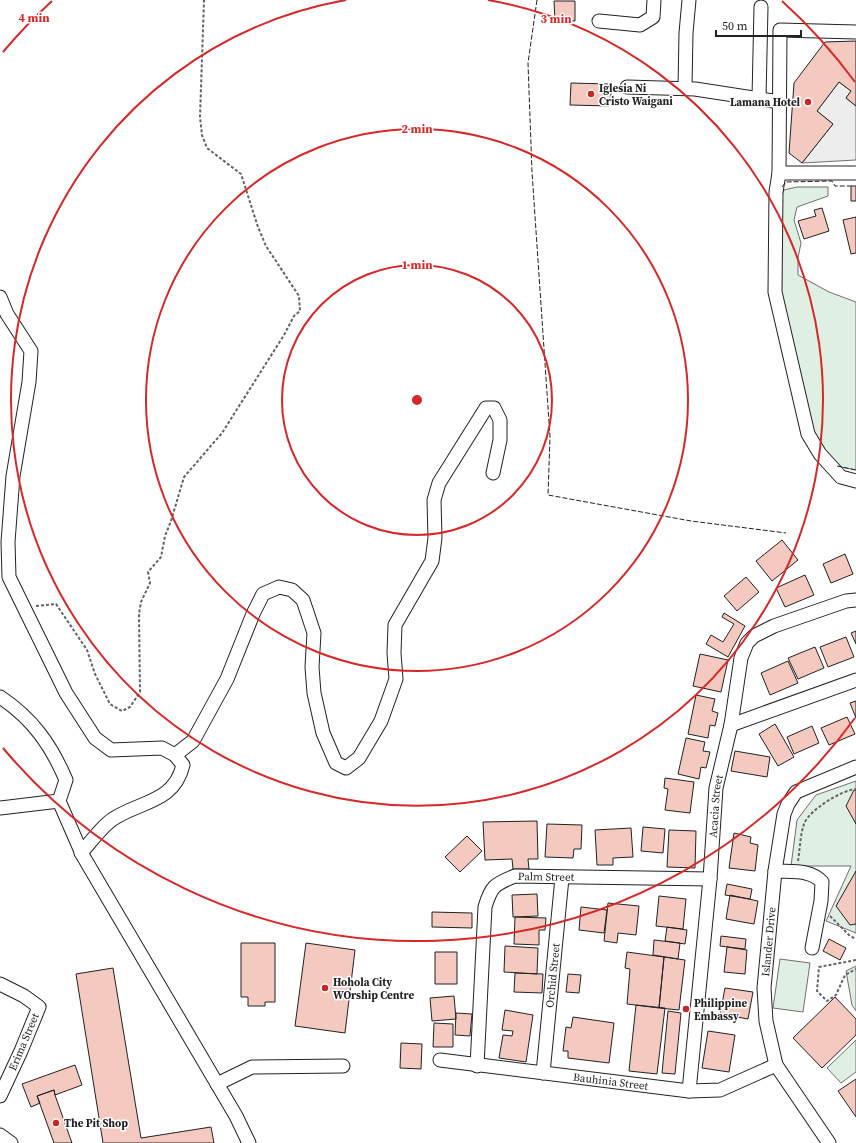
<svg xmlns="http://www.w3.org/2000/svg" width="856" height="1143" font-family="'Source Serif 4',serif">
  <style>
    .green { fill: #e0efe3; stroke: #6f6f6f }
    .parking { fill: #ededed; stroke: #6f6f6f }
    .building { fill: #f3c9c0; stroke: #222 }
    .lines { fill: none; stroke-linecap: round; stroke-linejoin: round }
    .minor-casing { stroke: #222; stroke-width: 15 }
    .path { stroke: #646464; stroke-width: 2; stroke-dasharray: 3 2; stroke-linecap: butt }
    .minor { stroke: #fff; stroke-width: 13 }
    .fence { stroke: #222; stroke-width: 1; stroke-dasharray: 5 2; stroke-linecap: butt }
    .ring { fill: none; stroke: #d62828; stroke-width: 2 }
    .poi-dot { fill: #c62828; stroke: #fff; stroke-width: 1.5 }
    .labels { text-anchor: middle; dominant-baseline: central; stroke-width: 3; stroke-linejoin: round; paint-order: stroke }
    .poi-label { font-size: 11px; font-weight: bold; fill: #222; stroke: #fff; text-anchor: start }
    .street-label { font-size: 11px; fill: #222; stroke: #fff }
    .centre { fill: #d62828; stroke: #fff; stroke-width: 2 }
    .ring-label { font-size: 12px; text-anchor: middle; font-weight: bold; fill: #d62828; stroke: #fff; stroke-width: 3; stroke-linejoin: round; paint-order: stroke }
  </style>
  <rect width="100%" height="100%" fill="#fff"/>
  <!-- green -->
  <path class="green" d="M797,187h31v9l-31,11 -3,13 7,23 -3,15v17l31,17 27,10v168l-25,-5 -20,-29 -34,-144 2,-91 5,-11z
    M856,781v152l-30,-12 25,-55h-60l6,-46 19,-25z
    M780,959l30,4 -7,49 -30,-4z
    M856,966v45l-4,-6 -6,-34z
    M856,1040v32l-15,11 -14,-15z"/>
  <!-- parking -->
  <path class="parking" d="M839,82l12,9 -5,7 10,8v54l-54,3 31,-39 -16,-13z"/>
  <!-- building -->
  <path class="building" d="M554,1h21v20h-20z
    M856,41v65l-10,-8 5,-7 -12,-9 -22,29 16,13 -31,39 -13,-10 5,-70 31,-41z
    M571,83l38,1 2,2v18l-2,2 -39,-1z
    M851,186h5v15h-5z
    M822,208l7,23 -25,8 -6,-18 18,-5 -2,-6z
    M856,217v36l-5,1 -8,-34z
    M782,540l16,20 -26,21 -16,-20z
    M845,554l8,20 -22,9 -8,-19z
    M805,575l9,20 -29,12 -9,-19z
    M746,577l13,15 -22,19 -13,-15z
    M724,613l21,13 -17,31 -22,-13 5,-9 12,7 11,-18 -12,-7z
    M856,631v13l-5,-11z
    M846,637l8,20 -26,10 -8,-20z
    M815,647l9,21 -26,11 -10,-21z
    M700,654l28,6 -7,32 -28,-6z
    M788,661l10,22 -28,12 -9,-22z
    M696,695l19,4 -3,12 6,2 -3,13 -5,-1 -2,13 -20,-4z
    M856,701v17l-6,-15z
    M847,717l8,17 -26,11 -8,-17z
    M775,724l19,33 -16,9 -19,-32z
    M812,726l7,17 -25,11 -7,-17z
    M686,738l19,4 -2,9 7,1 -4,16 -5,-1 -2,12 -21,-5z
    M735,751l35,6 -3,20 -36,-6z
    M665,778l29,4 -4,31 -25,-3 3,-21 -4,-1z
    M854,790h2v34l-10,-18z
    M537,821l1,38h-10l1,10h-16l-1,-10 -27,1 -2,-38z
    M547,824l35,1 -1,24h-7l-1,9 -28,-1z
    M643,827l22,2 -2,24 -22,-2z
    M631,828l2,29 -20,1v7h-16l-2,-35z
    M669,830l27,1 -1,37 -28,-1z
    M734,833l17,4 -1,6 8,2 -3,26 -26,-3z
    M467,836l15,15 -22,21 -15,-15z
    M856,871v53l-6,1 -14,-19z
    M727,884l25,5 -2,10 -25,-4z
    M537,894l1,22 -25,1 -1,-22z
    M730,895l28,6 -4,23 -28,-5z
    M659,896l27,3 -3,30 -27,-3z
    M608,903l31,3 -3,29 -18,-2 -1,10 -13,-2z
    M581,907l26,3 -3,23 -25,-3z
    M432,912l40,1v15l-40,-1z
    M515,917l31,1 -1,12h-6v15l-25,-1z
    M667,927l20,3 -2,14 -20,-3z
    M721,936l25,3 -1,10 -25,-3z
    M829,939l17,9 -6,12 -17,-9z
    M654,940l26,3 -2,16 -25,-4z
    M241,943h34v59h-10v4h-17v-9h-7z
    M306,943l49,7 -10,83 -50,-7z
    M505,946l33,2 -1,26 -33,-2z
    M727,947l20,3 -2,24 -21,-2z
    M435,952h22v32h-22z
    M627,952l37,5 -5,51 -32,-4 3,-35 -5,-1z
    M664,957l21,3 -6,50 -20,-2z
    M113,968l28,170 70,-11 3,16h-111l-27,-169z
    M515,973l28,1 -1,19 -28,-1z
    M568,974l13,1 -2,18 -13,-1z
    M725,988l28,4 -5,27 -28,-5z
    M454,996l2,23 -24,2 -2,-23z
    M835,997l21,22v16l-34,33 -29,-30z
    M636,1005l29,3 -8,66 -28,-3z
    M505,1010l28,5 -7,47 -27,-4 4,-23 9,1 1,-5 -11,-1z
    M668,1011l13,2 -6,61 -13,-1z
    M456,1013l16,1 -2,22 -15,-1z
    M573,1017l41,6 -5,40 -41,-5v-7h-5l3,-24 5,1z
    M434,1023l19,1v23h-20z
    M708,1031l27,4 -6,37 -27,-4z
    M401,1043l21,1 -1,25 -21,-1z
    M75,1065l7,20 -27,10 -1,-5 -17,6 3,7 -9,4 -9,-23z
    M856,1079v38l-18,-26z
    M54,1090l1,5 17,48h-18l-17,-47z"/>
  <g class="lines">
    <!-- minor casing -->
    <g class="minor-casing">
      <g id="minor">
        <path d="M599,21l41,4 13,-8 1,-17"/>
        <path d="M856,32l-76,-2 -1,143 -3,19 -1,100 33,142 12,20 21,23 15,4"/>
        <path d="M627,87l68,2 85,13"/>
        <path d="M685,88l1,-55 3,-33"/>
        <path d="M759,98l2,-91"/>
        <path d="M779,173h77"/>
        <path d="M0,297l7,17 24,37 -2,31 -16,94 -5,66 1,35 57,116 29,45 16,12 51,-2 13,7 8,10c-9,38 -43,36 -70,54 -11,7 -23,24 -32,34"/>
        <path d="M0,697c33,22 51,48 66,83l-7,21"/>
        <path d="M731,725l125,-45"/>
        <path d="M175,755l18,-14 34,-62 26,-65 10,-20 16,-7 13,3 11,10 11,33 -2,34 2,26 9,40 13,30 10,5 13,-10 22,-37 15,-42 -2,-26 1,-28 37,-64 3,-23 -1,-38 5,-17 47,-75h8l6,12v20l-7,33"/>
        <path d="M0,808l59,-7 24,55 153,260 13,27"/>
        <path d="M775,871c17,1 35,-2 47,11l-1,19 -9,47"/>
        <path d="M0,984l24,12 15,11 -18,44 -21,45"/>
        <path id="s1" d="M440,1060l249,31 31,-1 56,-25"/>
        <path id="s2" d="M477,1066l8,-159c6,-20 9,-23 30,-31l195,3"/>
        <path id="s3" d="M543,1073l19,-195"/>
        <path d="M217,1084l35,-17 91,-1"/>
        <path id="s4" d="M689,1091l21,-212 6,-91 15,-63 10,-67 6,-15 7,-7 20,-10 72,-25 10,-1"/>
        <path d="M0,1135l11,8"/>
        <path id="s5" d="M829,1143l-53,-78 -10,-44 -2,-33 11,-117 9,-57 4,-10 8,-12 60,-25"/>
      </g>
    </g>
    <!-- path -->
    <path class="path" d="M36,606l20,-2 31,46 8,24 15,30 12,7 8,-4 10,-15 -1,-78 2,-12 9,-19 -2,-11 13,-15 4,-21 6,-15 13,-44 38,-44 62,-98 10,-19 6,-5 -1,-15 -33,-50 -8,-19 -17,-53 -34,-26 -5,-13 -2,-18 4,-117
      M798,861c2,-12 2,-25 6,-37 5,-14 38,-34 52,-35
      M830,916l20,20 6,3
      M856,960l-37,7 -2,24 10,10 9,-6 9,-20 11,-6"/>
    <!-- minor -->
    <use href="#minor" class="minor"/>
    <!-- fence -->
    <path class="fence" d="M537,0l-9,63 4,109 18,265 -2,58 143,26 95,12
      M782,187l4,-5 46,-1 3,5h16
      M837,466l19,4"/>
  </g>
  <!-- distance rings -->
  <g class="ring">
    <circle cx="417" cy="400" r="135"/>
    <circle cx="417" cy="400" r="271"/>
    <path d="M488 0A406 406 0 1 1 346 0"/>
    <path d="M855 718A541 541 0 0 1 3 748M3 52A541 541 0 0 1 52 1M782 1A541 541 0 0 1 855 82"/>
  </g>
  <!-- markers -->
  <g class="poi-dot">
    <circle cx="591" cy="94" r="4"/>
    <circle cx="808" cy="102" r="4"/>
    <circle cx="325" cy="988" r="4"/>
    <circle cx="686" cy="1009" r="4"/>
    <circle cx="56" cy="1123" r="4"/>
  </g>
  <g class="labels">
    <!-- poi labels -->
    <g class="poi-label">
      <text x="599" y="88">Iglesia Ni<tspan x="599" dy="13">Cristo Waigani</tspan></text>
      <text x="800" y="102" text-anchor="end">Lamana Hotel</text>
      <text x="333" y="982">Hohola City<tspan x="333" dy="13">WOrship Centre</tspan></text>
      <text x="694" y="1003">Philippine<tspan x="694" dy="13">Embassy</tspan></text>
      <text x="64" y="1123">The Pit Shop</text>
    </g>
    <!-- street labels -->
    <g class="street-label">
      <text stroke="none"><textPath href="#s4" startOffset="286">Acacia Street</textPath></text>
      <text stroke="none"><textPath href="#s2" startOffset="236">Palm Street</textPath></text>
      <text stroke="none"><textPath href="#s5" startOffset="219">Islander Drive</textPath></text>
      <text stroke="none"><textPath href="#s3" startOffset="98">Orchid Street</textPath></text>
      <text transform="translate(24 1042) rotate(-67)">Erima Street</text>
      <text stroke="none"><textPath href="#s1" startOffset="172">Bauhinia Street</textPath></text>
    </g>
  </g>
  <circle cx="417" cy="400" r="6" class="centre"/>
  <g class="ring-label">
    <text x="34" y="22">4 min</text>
    <text x="556" y="23">3 min</text>
    <text x="417" y="133">2 min</text>
    <text x="417" y="269">1 min</text>
  </g>
  <!-- scale -->
  <path d="M716 30v6h85v-6" fill="none" stroke="#222222" stroke-width="2"/>
  <text x="722" y="30" font-size="12" fill="#222222" stroke="#ffffff" stroke-width="3" paint-order="stroke">50 m</text>
</svg>
